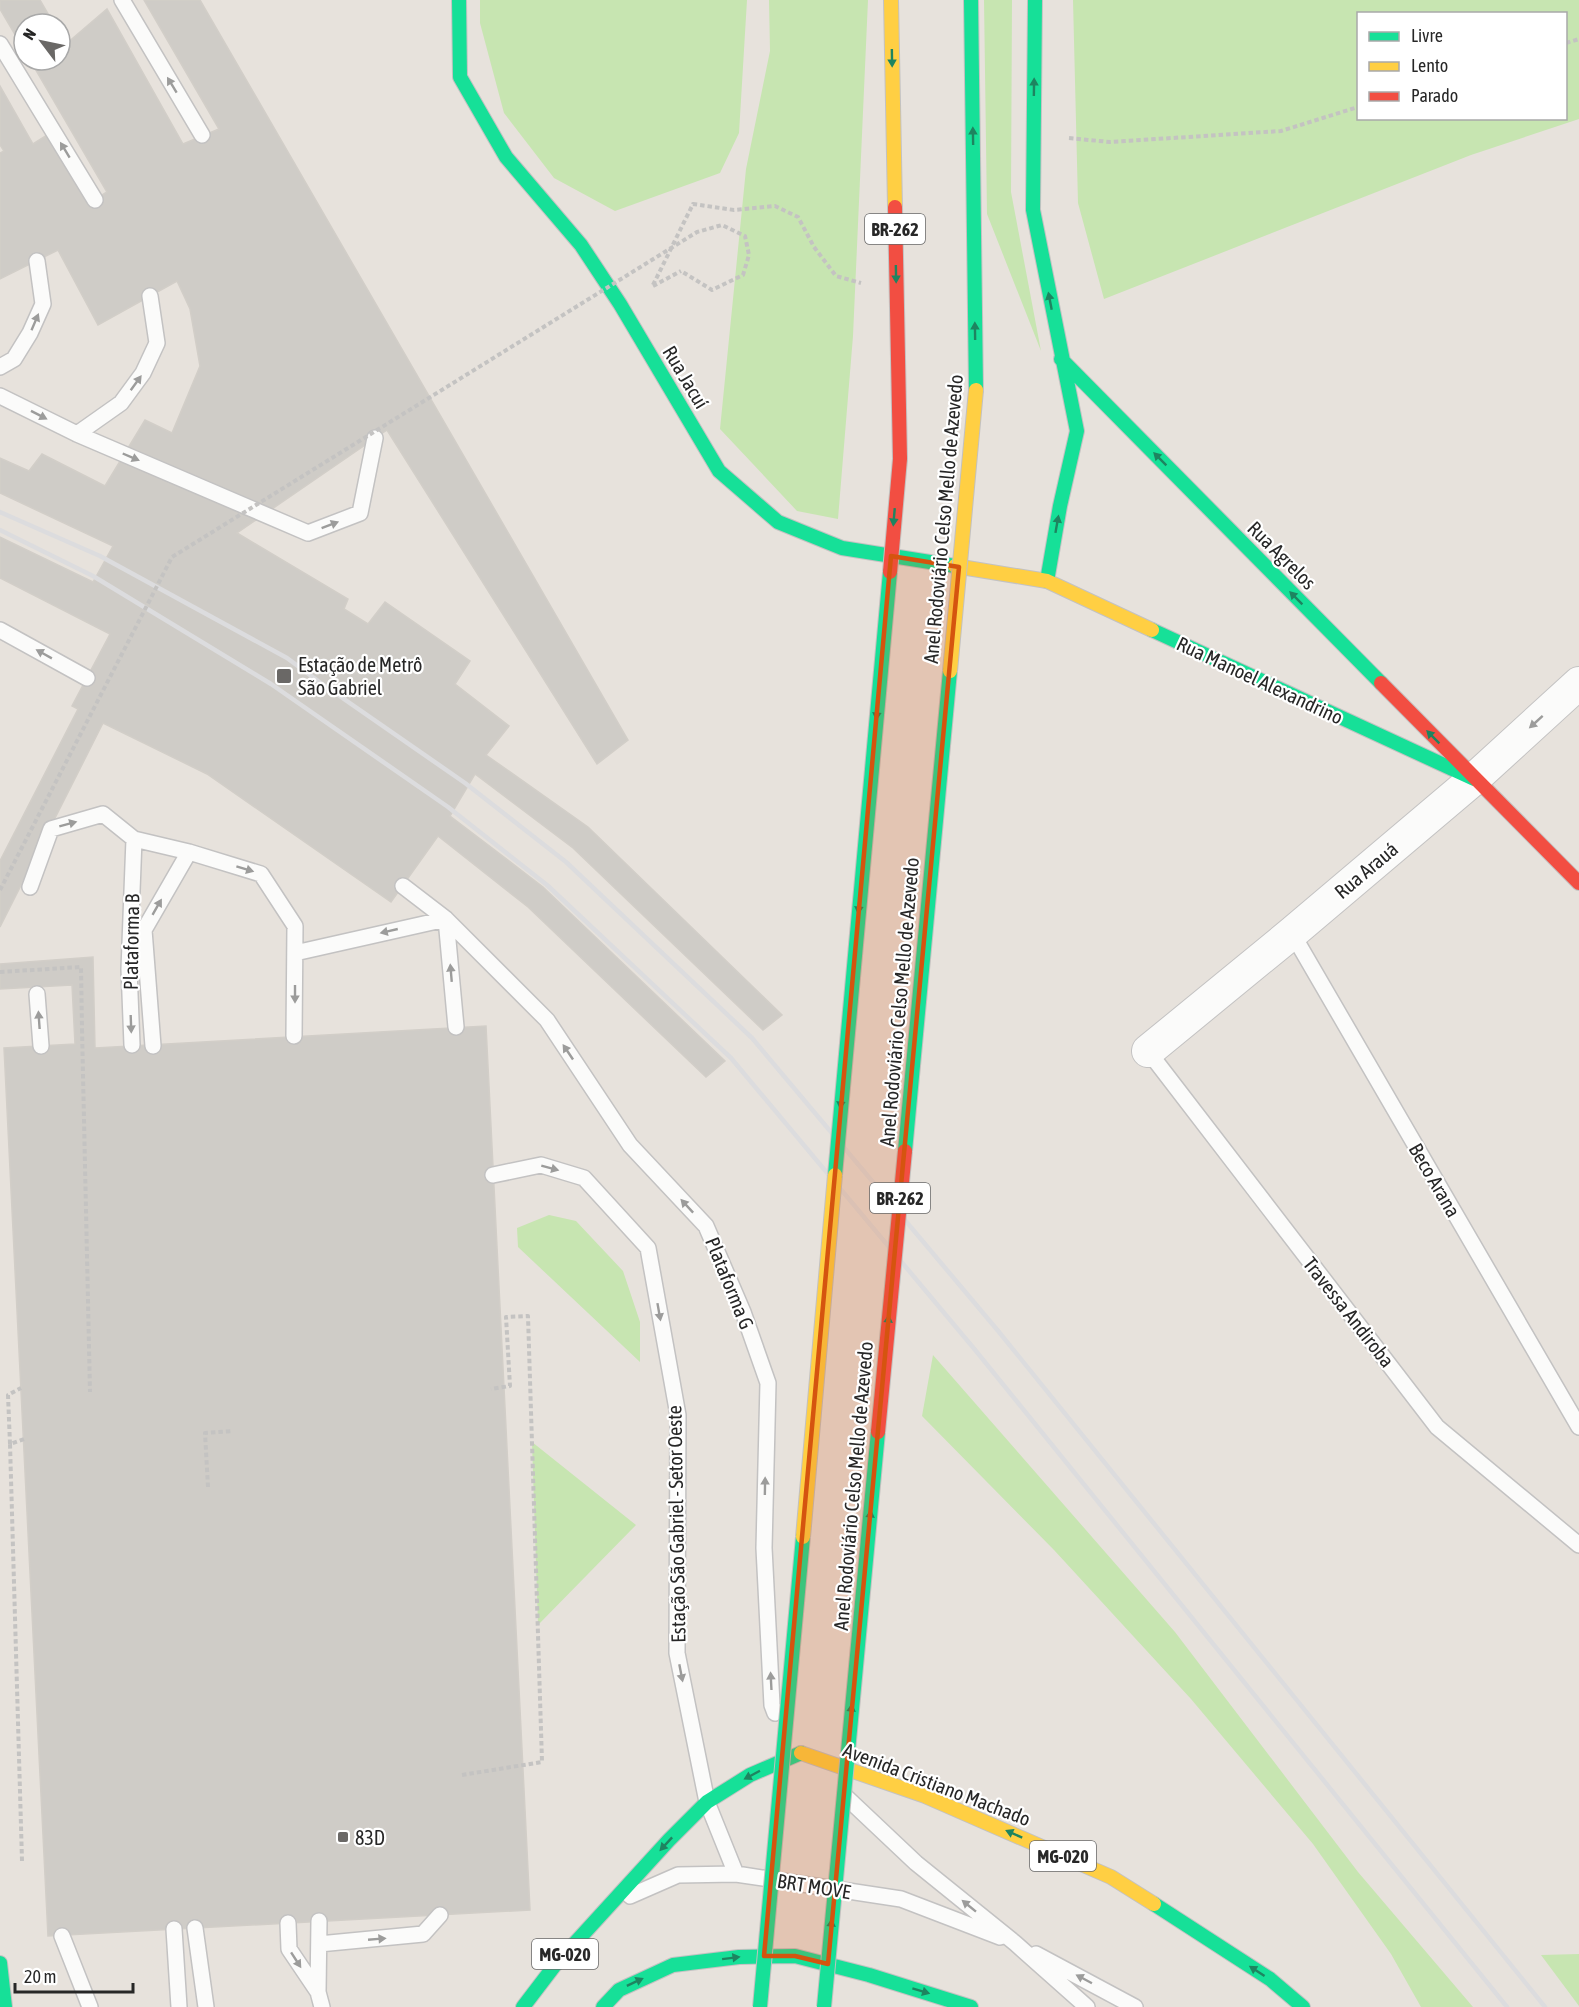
<svg xmlns="http://www.w3.org/2000/svg" width="1579" height="2007" font-family="'Asap Condensed',sans-serif">
  <style>
    .green { fill: #c7e5b1; fill-rule: evenodd }
    .building { fill: #cfccc7; stroke: #d2cec8; stroke-width: 1.5 }
    .lines { fill: none; stroke-linecap: round; stroke-linejoin: round }
    .lane-casing { stroke: #c3c2c2; stroke-width: 18 }
    .street-casing { stroke: #c3c2c2; stroke-width: 34 }
    .fast-casing { stroke: #c3c2c2; stroke-width: 16 }
    .slow-casing { stroke: #c3c2c2; stroke-width: 16 }
    .jam-casing { stroke: #c3c2c2; stroke-width: 16 }
    .path { stroke: #c4c3c2; stroke-width: 4; stroke-dasharray: 4.5 3; stroke-linecap: butt }
    .lane { stroke: #fbfbfa; stroke-width: 15 }
    .street { stroke: #fbfbfa; stroke-width: 32 }
    .fast { stroke: #16e098; stroke-width: 14 }
    .slow { stroke: #ffcf43; stroke-width: 14 }
    .jam { stroke: #f24e42; stroke-width: 14 }
    .rail { stroke: #dcdcde; stroke-width: 4.5 }
    .fast-bridge-casing { stroke: #c3c1bf; stroke-width: 16; stroke-linecap: butt }
    .slow-bridge-casing { stroke: #c3c1bf; stroke-width: 16; stroke-linecap: butt }
    .jam-bridge-casing { stroke: #c3c1bf; stroke-width: 16; stroke-linecap: butt }
    .path-bridge { stroke: #c4c3c2; stroke-width: 4; stroke-dasharray: 4.5 3; stroke-linecap: butt }
    .fast-bridge { stroke: #16e098; stroke-width: 14 }
    .slow-bridge { stroke: #ffcf43; stroke-width: 14 }
    .jam-bridge { stroke: #f24e42; stroke-width: 14 }
    .oneway { fill: #1e8460 }
    .oneway2 { fill: #9c9c9b }
    .marked { fill: #d5540f; fill-opacity: 0.2; stroke: #d5540f; stroke-width: 4.5; stroke-linejoin: round }
    .poi-dot { fill: #6a6866; stroke: #fff; stroke-width: 2 }
    .labels { text-anchor: middle; dominant-baseline: central; stroke-width: 4.5; stroke-linejoin: round; paint-order: stroke }
    .shield { fill: #fff; stroke: #686868; stroke-width: 1.5 }
    .shield-label { font-size: 18px; font-weight: bold; fill: #272727 }
    .street-label { font-size: 20px; fill: #272727; stroke: #fff }
    .poi-label { font-size: 20px; fill: #272727; stroke: #fff; text-anchor: start }
  </style>
  <rect width="100%" height="100%" fill="#e7e2dc"/>
  <!-- green -->
  <path class="green" d="M480,0h267l-8,133 -19,40 -105,38 -61,-33 -50,-65 -24,-90z
    M769,0h99l-15,336 -15,183 -41,-8 -77,-82 26,-260 24,-118z
    M984,0h28l-1,192 30,159 -54,-137z
    M1073,0h506v119l-108,36 -367,144 -26,-96zM1358,14h208v104h-208z
    M549,1215l27,6 47,50 17,51v40l-122,-115 -1,-19z
    M933,1355l242,277 183,240 115,135h-52l-30,-53 -78,-110 -122,-145 -137,-149 -132,-134z
    M532,1442l104,83 -98,100v-1z
    M1579,1954v52l-38,-51z"/>
  <!-- building -->
  <path class="building" d="M0,0h40l14,24h-30v26l-24,-41z
    M144,0h56l428,740 -31,24 -210,-334 -150,103 111,66 -4,10 24,15 17,-22 85,59 -15,23 54,42 -23,29 102,72 194,188 -19,15 -190,-182 -98,-74 -25,42 93,71 182,174 -19,16 -178,-170 -90,-71 -47,66 -184,-128 -104,-51 -103,204v-66l78,-152 -6,-3 38,-72 -110,-56v-41l93,45 20,-36 -113,-53v-35l29,13 13,-17 63,32 40,-66 27,13 28,-67 -10,-57 -13,-28 -79,44 -40,-75 -58,29v-126l4,-2 -4,-6v-59l33,58 14,-9 44,67 16,-10 -77,-132h30v-26l6,10 41,-35 76,135 36,-15z
    M93,957l2,91 391,-22 44,884 -482,26 -44,-888 71,-4 -3,-59 -72,4v-25z"/>
  <g class="lines">
    <!-- lane casing -->
    <g class="lane-casing">
      <path id="lane" d="M122,0l80,135
        M0,44l95,156
        M0,367l14,-8 16,-26 13,-29 -6,-43
        M0,396l77,38 231,99 52,-20 15,-75
        M77,434l44,-31 22,-30 14,-30 -7,-47
        M0,630l87,48
        M403,886l43,33 101,101 83,125 76,81 37,86 25,71 -4,165 8,157 3,8
        M30,887l21,-58 52,-15 31,25 55,13 72,22 34,52 -1,110
        M446,919l10,108
        M1292,933l287,494
        M295,953l151,-34
        M37,994l4,52
        M132,1045l-3,-76 5,-130
        M153,1046l-9,-116 45,-78
        M1148,1051l289,376 142,118
        M493,1175l48,-10 43,13 64,70 30,167 -1,238 30,149 29,72
        M845,1796l71,67 99,80 72,64
        M630,1896l48,-21 58,-1 165,25 99,38
        M319,1921l-1,71 4,15
        M288,1923l1,26 29,43
        M195,1928l11,79
        M174,1929l5,78
        M62,1936l28,71
        M319,1944l104,-10 17,-19
        M1036,1954l99,53"/>
    </g>
    <!-- street casing -->
    <g class="street-casing">
      <path id="street" d="M1148,1051l144,-118 182,-154 105,-96"/>
    </g>
    <!-- fast casing -->
    <g class="fast-casing">
      <path id="fast" d="M459,0l1,77 46,80 75,88 39,59 99,167 59,51 64,26 113,18
        M971,0l5,390
        M1035,0l-2,210 44,221 -17,75 -13,75
        M1061,359l320,324
        M1152,630l322,149
        M1154,1904l116,75 33,28
        M0,1963l5,44
        M523,2007l32,-42 114,-125 38,-38 43,-27 51,-22
        M603,2007l16,-17 54,-25 66,-8 56,-1 74,19 102,32"/>
    </g>
    <!-- slow casing -->
    <g class="slow-casing">
      <path id="slow" d="M891,0l4,207
        M955,566l92,15 105,49
        M801,1753l124,43 186,81 43,27"/>
    </g>
    <!-- jam casing -->
    <g class="jam-casing">
      <path id="jam" d="M895,207l5,252
        M1381,683l198,200"/>
    </g>
    <!-- path -->
    <path class="path" d="M1566,43l13,-4
      M1069,138l41,4 171,-11 77,-24
      M653,285l40,-81 41,6 41,-4 23,11 16,30 22,29 25,7
      M653,286l28,-15
      M82,1029l8,363
      M10,1444l-2,-49 13,-7
      M208,1487l-3,-54 28,-2
      M462,1775l80,-13 -14,-446 -22,1 4,69 -19,3
      M22,1861l-12,-417 14,-5"/>
    <!-- lane -->
    <use href="#lane" class="lane"/>
    <!-- street -->
    <use href="#street" class="street"/>
    <!-- fast -->
    <use href="#fast" class="fast"/>
    <!-- slow -->
    <use href="#slow" class="slow"/>
    <!-- jam -->
    <use href="#jam" class="jam"/>
    <!-- rail -->
    <path class="rail" d="M0,512l100,44 187,102 31,23 147,102 101,79 186,176 247,294 546,675
      M0,530l93,46 178,108 177,123 99,78 184,173 245,293 531,656"/>
    <!-- fast-bridge casing -->
    <g class="fast-bridge-casing">
      <path id="fast-bridge" d="M905,1151l45,-480
        M835,1175l55,-603
        M760,2007l43,-470
        M824,2007l54,-575"/>
    </g>
    <!-- slow-bridge casing -->
    <g class="slow-bridge-casing">
      <path id="slow-bridge" d="M950,671l26,-281
        M803,1537l32,-362"/>
    </g>
    <!-- jam-bridge casing -->
    <g class="jam-bridge-casing">
      <path id="jam-bridge" d="M890,572l10,-113
        M878,1432l27,-281"/>
    </g>
    <!-- path-bridge -->
    <path class="path-bridge" d="M0,890l172,-333 525,-325 25,-7 23,11 4,19 -6,20 -31,15 -31,-19
      M0,972l81,-5 1,62"/>
    <!-- fast-bridge -->
    <use href="#fast-bridge" class="fast-bridge"/>
    <!-- slow-bridge -->
    <use href="#slow-bridge" class="slow-bridge"/>
    <!-- jam-bridge -->
    <use href="#jam-bridge" class="jam-bridge"/>
  </g>
  <!-- one-way arrows -->
  <defs><path id="oneway-solid" d="M-6-.8H1V-3.2L6.5 0L1 3.2V.8H-6Z" transform="scale(1.5)"/></defs>
  <g class="oneway">
    <use href="#oneway-solid" transform="translate(892 58) rotate(89)"/>
    <use href="#oneway-solid" transform="translate(1034 87) rotate(-89)"/>
    <use href="#oneway-solid" transform="translate(973 136) rotate(-91)"/>
    <use href="#oneway-solid" transform="translate(896 274) rotate(89)"/>
    <use href="#oneway-solid" transform="translate(1050 301) rotate(-101)"/>
    <use href="#oneway-solid" transform="translate(975 331) rotate(-91)"/>
    <use href="#oneway-solid" transform="translate(1160 459) rotate(-135)"/>
    <use href="#oneway-solid" transform="translate(894 517) rotate(95)"/>
    <use href="#oneway-solid" transform="translate(1057 524) rotate(-80)"/>
    <use href="#oneway-solid" transform="translate(1296 598) rotate(-135)"/>
    <use href="#oneway-solid" transform="translate(877 711) rotate(95)"/>
    <use href="#oneway-solid" transform="translate(1433 737) rotate(-135)"/>
    <use href="#oneway-solid" transform="translate(859 905) rotate(95)"/>
    <use href="#oneway-solid" transform="translate(841 1100) rotate(95)"/>
    <use href="#oneway-solid" transform="translate(888 1324) rotate(-85)"/>
    <use href="#oneway-solid" transform="translate(870 1519) rotate(-85)"/>
    <use href="#oneway-solid" transform="translate(851 1713) rotate(-85)"/>
    <use href="#oneway-solid" transform="translate(752 1775) rotate(152)"/>
    <use href="#oneway-solid" transform="translate(1014 1834) rotate(-156)"/>
    <use href="#oneway-solid" transform="translate(666 1844) rotate(133)"/>
    <use href="#oneway-solid" transform="translate(831 1928) rotate(-85)"/>
    <use href="#oneway-solid" transform="translate(731 1958) rotate(-7)"/>
    <use href="#oneway-solid" transform="translate(1257 1971) rotate(-147)"/>
    <use href="#oneway-solid" transform="translate(635 1982) rotate(-25)"/>
    <use href="#oneway-solid" transform="translate(921 1991) rotate(17)"/>
  </g>
  <g class="oneway2">
    <use href="#oneway-solid" transform="translate(172 85) rotate(-121)"/>
    <use href="#oneway-solid" transform="translate(65 150) rotate(-121)"/>
    <use href="#oneway-solid" transform="translate(35 322) rotate(-67)"/>
    <use href="#oneway-solid" transform="translate(136 383) rotate(-54)"/>
    <use href="#oneway-solid" transform="translate(39 415) rotate(27)"/>
    <use href="#oneway-solid" transform="translate(131 457) rotate(23)"/>
    <use href="#oneway-solid" transform="translate(330 525) rotate(-21)"/>
    <use href="#oneway-solid" transform="translate(44 654) rotate(-151)"/>
    <use href="#oneway-solid" transform="translate(1536 722) rotate(138)"/>
    <use href="#oneway-solid" transform="translate(68 824) rotate(-15)"/>
    <use href="#oneway-solid" transform="translate(245 869) rotate(17)"/>
    <use href="#oneway-solid" transform="translate(157 907) rotate(-60)"/>
    <use href="#oneway-solid" transform="translate(389 931) rotate(167)"/>
    <use href="#oneway-solid" transform="translate(451 973) rotate(-95)"/>
    <use href="#oneway-solid" transform="translate(295 994) rotate(90)"/>
    <use href="#oneway-solid" transform="translate(39 1020) rotate(-94)"/>
    <use href="#oneway-solid" transform="translate(131 1024) rotate(88)"/>
    <use href="#oneway-solid" transform="translate(568 1052) rotate(-124)"/>
    <use href="#oneway-solid" transform="translate(550 1168) rotate(15)"/>
    <use href="#oneway-solid" transform="translate(687 1206) rotate(-133)"/>
    <use href="#oneway-solid" transform="translate(659 1312) rotate(80)"/>
    <use href="#oneway-solid" transform="translate(765 1486) rotate(-89)"/>
    <use href="#oneway-solid" transform="translate(681 1673) rotate(79)"/>
    <use href="#oneway-solid" transform="translate(771 1681) rotate(-93)"/>
    <use href="#oneway-solid" transform="translate(969 1906) rotate(-141)"/>
    <use href="#oneway-solid" transform="translate(377 1939) rotate(-5)"/>
    <use href="#oneway-solid" transform="translate(296 1960) rotate(57)"/>
    <use href="#oneway-solid" transform="translate(1084 1979) rotate(-152)"/>
  </g>
  <!-- marked area -->
  <path class="marked" d="M891,556l68,11 -131,1397 -33,-8h-31z"/>
  <!-- markers -->
  <g class="poi-dot">
    <rect x="276" y="668" width="16" height="16" rx="3"/>
    <rect x="337" y="1831" width="12" height="12" rx="3"/>
  </g>
  <g class="labels">
    <!-- shield labels -->
    <g class="shield">
      <rect x="865" y="214" width="60" height="30" rx="4.5"/>
      <rect x="870" y="1183" width="60" height="30" rx="4.5"/>
      <rect x="1030" y="1841" width="66" height="30" rx="4.5"/>
      <rect x="532" y="1939" width="66" height="30" rx="4.5"/>
    </g>
    <g class="shield-label">
      <text x="895" y="229">BR-262</text>
      <text x="900" y="1198">BR-262</text>
      <text x="1063" y="1856">MG-020</text>
      <text x="565" y="1954">MG-020</text>
    </g>
    <!-- street labels -->
    <g class="street-label">
      <text transform="translate(686 377) rotate(59)">Rua Jacuí</text>
      <text transform="translate(943 519) rotate(-85)">Anel Rodoviário Celso Mello de Azevedo</text>
      <text transform="translate(1282 555) rotate(45)">Rua Agrelos</text>
      <text transform="translate(1260 680) rotate(25)">Rua Manoel Alexandrino</text>
      <text transform="translate(1366 870) rotate(-40)">Rua Arauá</text>
      <text transform="translate(131 942) rotate(-89)">Plataforma B</text>
      <text transform="translate(899 1002) rotate(-85)">Anel Rodoviário Celso Mello de Azevedo</text>
      <text transform="translate(1435 1180) rotate(60)">Beco Arana</text>
      <text transform="translate(730 1283) rotate(68)">Plataforma G</text>
      <text transform="translate(1349 1312) rotate(52)">Travessa Andiroba</text>
      <text transform="translate(853 1486) rotate(-85)">Anel Rodoviário Celso Mello de Azevedo</text>
      <text transform="translate(676 1524) rotate(-91)">Estação São Gabriel - Setor Oeste</text>
      <text transform="translate(937 1784) rotate(21)">Avenida Cristiano Machado</text>
      <text transform="translate(814 1886) rotate(9)">BRT MOVE</text>
    </g>
    <!-- poi labels -->
    <g class="poi-label">
      <text x="298" y="664">Estação de Metrô<tspan x="298" dy="23">São Gabriel</tspan></text>
      <text x="355" y="1837">83D</text>
    </g>
  </g>
  <!-- legend -->
  <rect x="1357" y="12" width="210" height="108" fill="#ffffff" stroke="#a9a9a9" stroke-width="1.5"/>
  <rect x="1369" y="32" width="30" height="9" fill="#16e098" stroke="#a9a9a9" stroke-width="1.5"/>
  <text x="1411" y="42" font-size="18" fill="#272727">Livre</text>
  <rect x="1369" y="62" width="30" height="9" fill="#ffcf43" stroke="#a9a9a9" stroke-width="1.5"/>
  <text x="1411" y="72" font-size="18" fill="#272727">Lento</text>
  <rect x="1369" y="92" width="30" height="9" fill="#f24e42" stroke="#a9a9a9" stroke-width="1.5"/>
  <text x="1411" y="102" font-size="18" fill="#272727">Parado</text>
  <!-- north arrow -->
  <g transform="translate(42 42) rotate(302)"><circle r="28" fill="#ffffff" stroke="#a9a9a9" stroke-width="1.5"/>
  <path d="M0-4.5L10 22L0 15L-10 22Z" fill="#6a6866"/>
  <text y="-9" font-size="16" font-weight="bold" text-anchor="middle" fill="#272727">N</text>
  </g>
  <!-- scale -->
  <path d="M15 1983v9h118v-9" fill="none" stroke="#272727" stroke-width="3"/>
  <text x="24" y="1983" font-size="18" fill="#272727" stroke="#ffffff" stroke-width="4.5" paint-order="stroke">20 m</text>
</svg>
